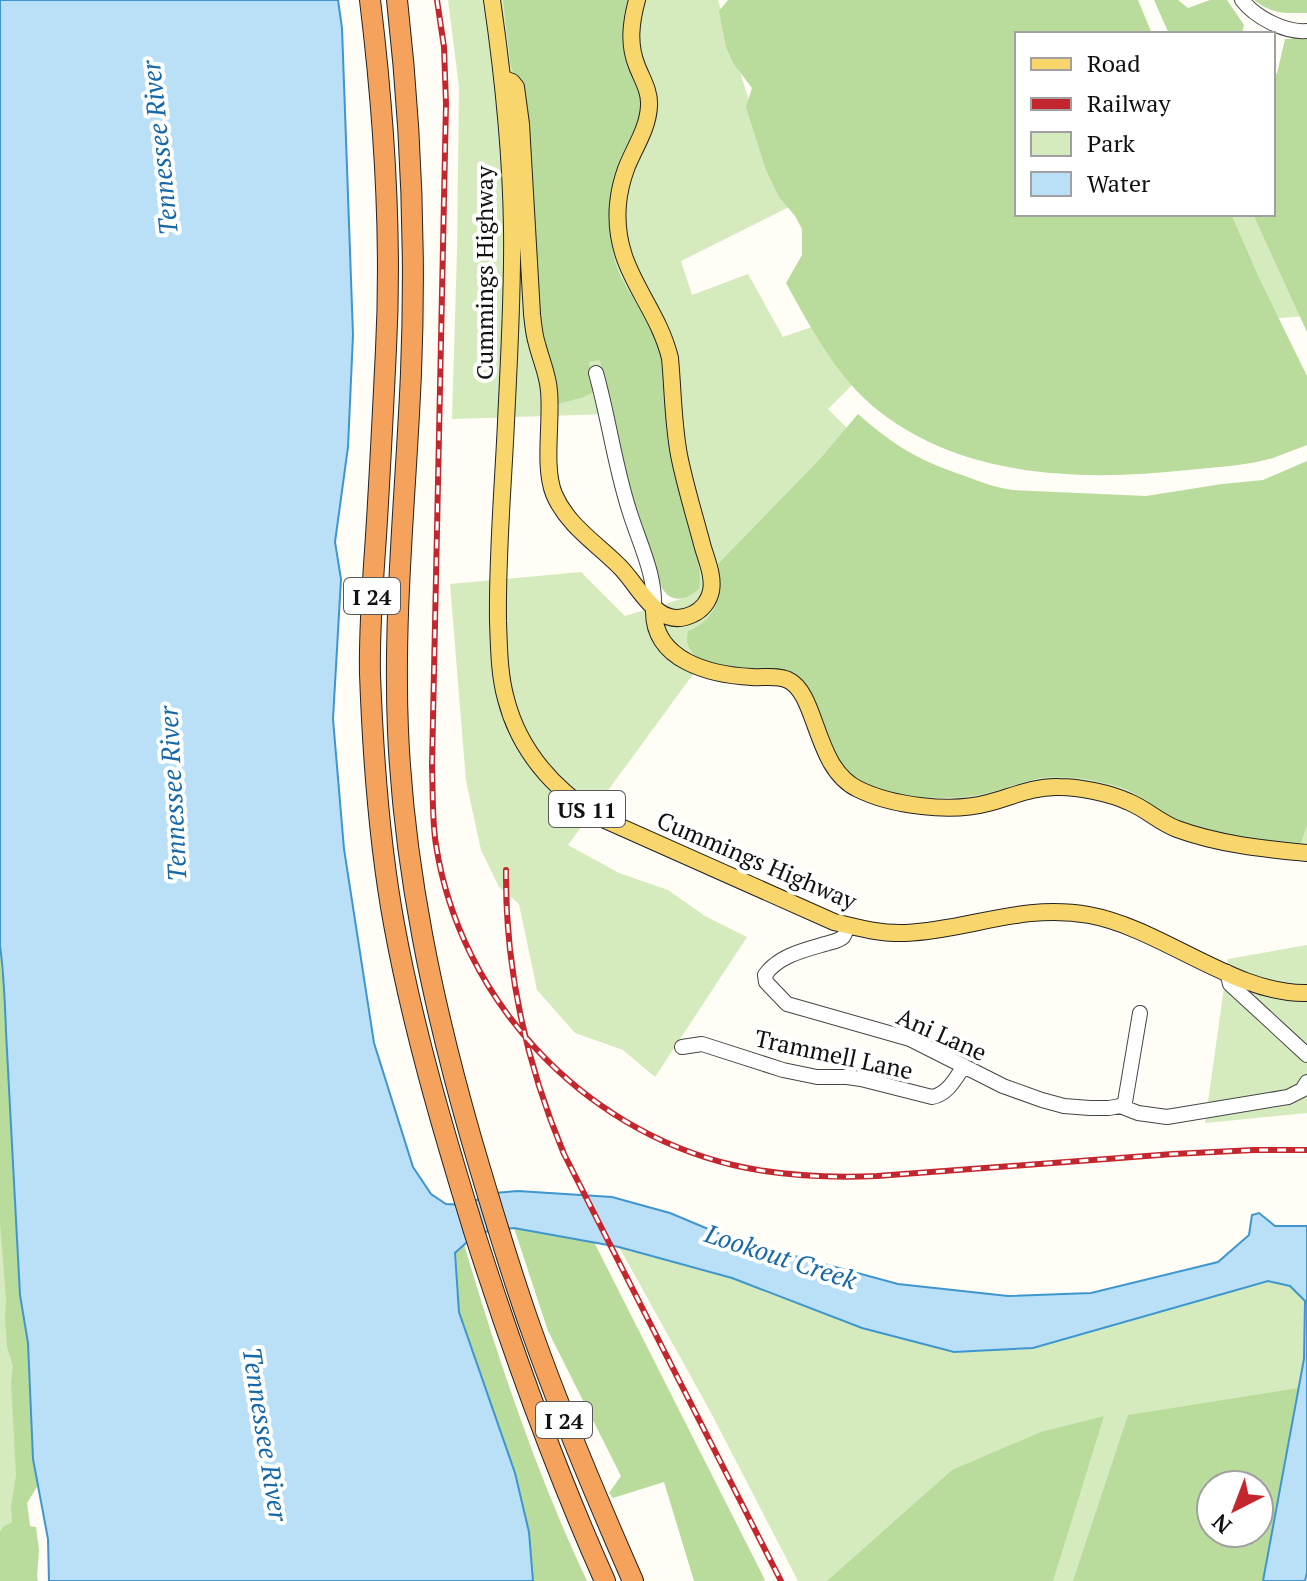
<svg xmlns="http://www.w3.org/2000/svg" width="1307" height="1581" font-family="'PT Serif',serif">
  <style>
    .green { fill: #d5ebbd; fill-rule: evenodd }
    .forest { fill: #b9dc9c; fill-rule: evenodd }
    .water { fill: #b9e0f7; stroke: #3f96cf; stroke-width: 2 }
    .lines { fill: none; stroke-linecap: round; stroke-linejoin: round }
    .minor-casing { stroke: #444; stroke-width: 16 }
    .major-casing { stroke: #222; stroke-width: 18 }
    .highway-casing { stroke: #222; stroke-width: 22 }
    .minor { stroke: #fff; stroke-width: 14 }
    .major { stroke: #f9d66b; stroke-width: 16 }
    .highway { stroke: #f5a25d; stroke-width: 20 }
    .rail-casing { stroke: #c4262e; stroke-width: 6 }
    .rail { stroke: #fff; stroke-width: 3; stroke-dasharray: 9; stroke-linecap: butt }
    .labels { text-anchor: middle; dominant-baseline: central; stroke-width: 8; stroke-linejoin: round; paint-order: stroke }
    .shield { fill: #fff; stroke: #585858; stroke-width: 2 }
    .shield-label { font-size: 22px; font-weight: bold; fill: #111 }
    .street-label { font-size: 24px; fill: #111; stroke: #fff }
    .water-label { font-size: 26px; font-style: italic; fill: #1768a6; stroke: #fff }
  </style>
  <rect width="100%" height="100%" fill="#fffdf5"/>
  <!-- green -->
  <path class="green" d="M448,0h270l31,101 48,102 -116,58 11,34 56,-21 35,63 86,-30 148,-93h252l38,102 -82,6 -368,58 -29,29 67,67 412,154v215l-67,-8 -81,-25 -27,-18 -29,-10 -32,-2 -102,16h-23l-25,-3 -125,-124 -86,-15 -19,21 -123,168 51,28 49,17 37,26 42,21 -92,140 -32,-27 -48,-17 -38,-43 -18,-86 -20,-17 -18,-37 -15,-69 -16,-197 131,-12 44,44 56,-17 -40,-186 -189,6 5,-168 2,-164z
    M1307,945v168l-102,10 23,-164z
    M0,946l33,513 5,26 -11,18 3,23 -30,55z
    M619,1247l113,31 130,50 406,-47 22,5 15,15 -1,58 -41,222h-465l-88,-170zM1211,1485h48v48h-48z"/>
  <!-- forest -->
  <path class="forest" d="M503,0h125c-7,19 -8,47 0,66 5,11 12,21 13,33 1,23 -14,43 -22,63 -11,30 -10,59 -6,90 5,33 31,56 43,87 12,33 7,73 13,108 6,32 16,63 24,95 4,15 9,32 6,47 -14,12 -29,15 -38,-3l-30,-88 -31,-138 -11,2 5,30 -10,5 -26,7 -2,-26 -9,-25 -7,-36 -12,-208 -17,-42z
    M728,0h410l14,34h-135v180h214l29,66 47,96v69c-11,4 -23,9 -34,13 -27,8 -57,9 -85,12 -101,11 -214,9 -300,-52 -47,-33 -75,-86 -102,-135l16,-28v-26l-7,-13 -16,-19 -13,-27 -20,-63 6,-19 -19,-25 -7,-16 -7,-36z
    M1154,0h24l10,8 22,-8h17l17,25 -2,9h-73z
    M1254,0h53v13c-24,0 -33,2 -53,-13z
    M1307,38v294l-54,-118h20v-136l4,-5 8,-34z
    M858,414c36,32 62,47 107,62 16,6 31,12 48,14l133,6 76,-12 41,-4 44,-19v364l-6,18c-45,-3 -88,-7 -131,-24 -13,-6 -23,-18 -35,-25 -12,-8 -26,-10 -40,-13 -18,-4 -36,-5 -55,-3 -18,3 -35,11 -52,15 -39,9 -126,9 -149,-29 -13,-23 -23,-55 -33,-79 -5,-5 -8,-10 -14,-13 -10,-4 -22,-1 -32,-1 -23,-1 -81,-4 -72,-40 30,-12 35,-38 30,-67l102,-105z
    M0,946l1,23 4,19 1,44 7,141 5,55v44l6,49 4,22 5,116 5,26 -11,18 3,23 6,1 3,23 -2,27 1,4h-38v-49l3,-5 9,-5 -1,-16 5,-31 -5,-92 2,-17 -6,-19 -2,-28 1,-20 -6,-76z
    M514,1228l80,14 171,338 -2,1h-69l-30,-99 -51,16 -4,-5 12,-17 -73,-145z
    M464,1244c34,115 72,229 123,337h-54l-4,-49 -14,-59 -56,-161 -4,-60z
    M1298,1388l-35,193h-190l55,-166zM1211,1485h48v48h-48z
    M1104,1416l-51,165h-226l125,-111 89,-38z"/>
  <!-- water -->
  <path class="water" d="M0,0h338l4,28 11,307 -5,112 -13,95 6,37 -8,140 11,130 30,194 39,124 18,27 15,10 19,1 28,-12 25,-2 94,6 58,16 62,26 166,45 110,12 83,-3 127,-31 31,-27 3,-20 7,-2 16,13h32v347l-2,8h-42l41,-222 1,-58 -15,-15 -22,-5 -235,67 -79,4 -92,-24 -130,-50 -113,-31 -105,-19 -37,5 -22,20 4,59 56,161 14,59 4,49h-484l-1,-42 -15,-80 -5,-116 -8,-48 -14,-263c-1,-29 -2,-57 -6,-86z"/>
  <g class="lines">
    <!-- minor casing -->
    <g class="minor-casing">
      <path id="minor" d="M1242,0c13,17 43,33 65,31
        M596,373c13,46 19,95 34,140 10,32 26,62 24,97
        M848,925c-1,3 -3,10 -5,12 -4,4 -12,5 -18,7 -21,6 -47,12 -60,31l1,7 21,22 123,35 93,47 39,14 22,6 26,2h19l11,-2 5,-4 15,-89
        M1227,972l3,12 77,71
        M682,1047l20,-3 81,26 34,7h30l14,2 71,18c16,-3 23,-18 32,-31
        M1120,1106l18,7 29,4 121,-20 14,-7 5,-8"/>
    </g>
    <!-- major casing -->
    <g class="major-casing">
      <path id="major" d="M492,0c11,75 19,152 20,229 1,64 -3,128 -6,193 -3,66 -9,133 -8,199 1,26 1,53 8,78 13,51 47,89 90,117l238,106c24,6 47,12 72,11 64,-3 116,-30 183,-18 72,13 146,80 218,78
        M502,78l10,4 4,5 5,37 11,190c1,10 2,21 5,30 4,16 11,31 12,47 3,31 -6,76 5,103 13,31 42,49 65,72 21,20 38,66 74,48 9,-4 16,-13 18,-23 3,-15 -5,-32 -9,-47 -8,-30 -17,-59 -23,-89 -6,-32 -6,-65 -9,-97 -14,-57 -58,-88 -52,-154 1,-11 4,-24 8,-35 8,-21 22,-40 23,-63 1,-15 -7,-27 -12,-40 -9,-22 -6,-44 0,-66
        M654,610c-1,51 57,65 98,67 12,1 25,-2 36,3 30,14 26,88 70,109 34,17 93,24 130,14 23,-6 46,-17 71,-16 20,0 51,6 70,15 17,7 30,20 48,27 41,15 86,20 130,24"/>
    </g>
    <!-- highway casing -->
    <g class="highway-casing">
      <path id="highway" d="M370,0c14,115 22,233 16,349 -3,62 -6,124 -10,187 -3,45 -7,92 -6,138 3,83 9,168 24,250 19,104 49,206 80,307 38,119 80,236 131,350
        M397,0c14,124 19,249 14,373 -5,120 -18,239 -13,358 6,139 35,274 73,407 19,65 38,130 61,194 30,85 65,167 101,249"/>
    </g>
    <!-- minor -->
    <use href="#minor" class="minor"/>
    <!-- major -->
    <use href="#major" class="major"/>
    <!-- highway -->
    <use href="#highway" class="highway"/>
    <!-- rail casing -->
    <g class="rail-casing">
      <path id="rail" d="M437,0l7,47 2,57 -14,662c1,26 0,54 4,79 24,154 145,284 297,320 47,11 95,13 144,11l296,-22 81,-4h53
        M506,870c-1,98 20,193 58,284l217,427"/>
    </g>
    <!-- rail -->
    <use href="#rail" class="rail"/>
  </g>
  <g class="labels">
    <!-- shield labels -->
    <g class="shield">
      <rect x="344" y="578" width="56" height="36" rx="6"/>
      <rect x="549" y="791" width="76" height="36" rx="6"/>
      <rect x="536" y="1402" width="56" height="36" rx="6"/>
    </g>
    <g class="shield-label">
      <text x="372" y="596">I 24</text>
      <text x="587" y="809">US 11</text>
      <text x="564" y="1420">I 24</text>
    </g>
    <!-- street labels -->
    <g class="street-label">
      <text transform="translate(484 273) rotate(-90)">Cummings Highway</text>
      <text transform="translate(757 860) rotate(23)">Cummings Highway</text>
      <text transform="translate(942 1034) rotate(24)">Ani Lane</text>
      <text transform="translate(834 1054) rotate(12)">Trammell Lane</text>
    </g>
    <!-- water labels -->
    <g class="water-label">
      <text transform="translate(159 148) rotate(-96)">Tennessee River</text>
      <text transform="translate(172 794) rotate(-93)">Tennessee River</text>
      <text transform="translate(781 1256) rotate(18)">Lookout Creek</text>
      <text transform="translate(266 1434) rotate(81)">Tennessee River</text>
    </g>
  </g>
  <!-- legend -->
  <rect x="1015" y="32" width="260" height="184" fill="#ffffff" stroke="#a0a0a0" stroke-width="2"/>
  <rect x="1031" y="58" width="40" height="12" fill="#f9d66b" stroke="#a0a0a0" stroke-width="2"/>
  <text x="1087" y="72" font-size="24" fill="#111111">Road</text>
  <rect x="1031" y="98" width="40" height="12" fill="#c4262e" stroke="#a0a0a0" stroke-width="2"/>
  <text x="1087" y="112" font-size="24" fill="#111111">Railway</text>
  <rect x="1031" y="132" width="40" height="24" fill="#d5ebbd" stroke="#a0a0a0" stroke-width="2"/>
  <text x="1087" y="152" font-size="24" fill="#111111">Park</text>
  <rect x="1031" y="172" width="40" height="24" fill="#b9e0f7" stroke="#a0a0a0" stroke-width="2"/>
  <text x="1087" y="192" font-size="24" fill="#111111">Water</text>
  <!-- north arrow -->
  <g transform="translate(1235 1509) rotate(222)"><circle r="38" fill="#ffffff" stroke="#a0a0a0" stroke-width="2"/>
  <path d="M0-6L14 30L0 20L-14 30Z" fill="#c4262e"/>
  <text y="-12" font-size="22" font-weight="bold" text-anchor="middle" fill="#111111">N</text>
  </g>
</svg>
